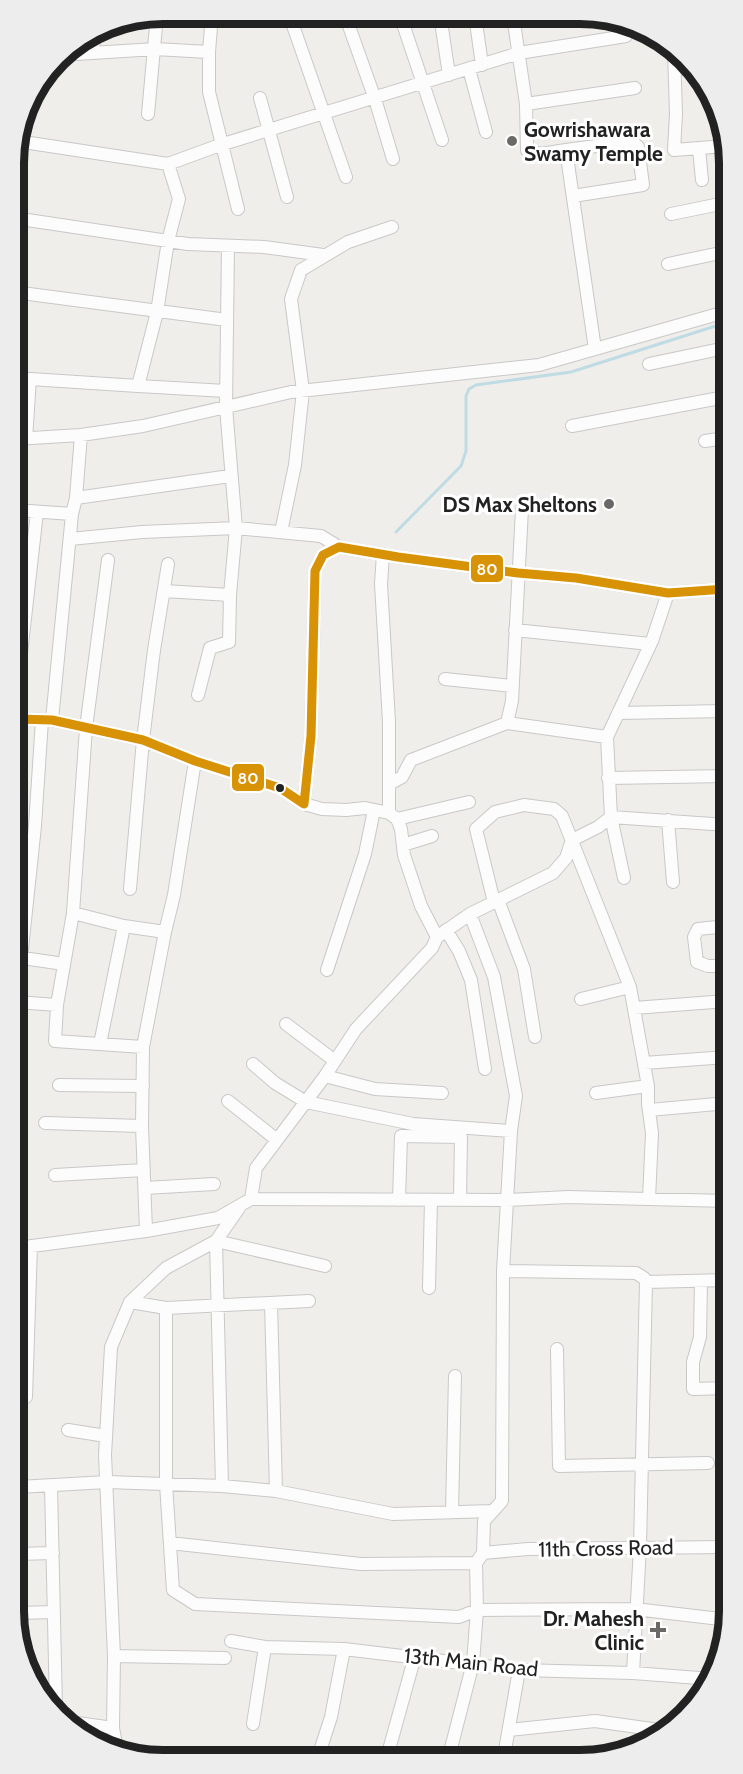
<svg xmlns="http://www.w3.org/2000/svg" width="743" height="1774" font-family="Cabin,sans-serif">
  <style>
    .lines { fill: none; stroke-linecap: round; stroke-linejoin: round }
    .stream { stroke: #bfdbe3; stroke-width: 3 }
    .minor-casing { stroke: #c9c8c7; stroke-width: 14 }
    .minor { stroke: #fdfcfc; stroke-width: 12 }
    .bus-1-casing { stroke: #fff; stroke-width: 14 }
    .bus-1 { stroke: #d79205; stroke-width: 9 }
    .poi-dot { fill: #6a6968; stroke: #fff; stroke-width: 2 }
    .bus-dot { fill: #222; stroke: #fff; stroke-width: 2 }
    .labels { text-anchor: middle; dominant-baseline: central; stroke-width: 6; stroke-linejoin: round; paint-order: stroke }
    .poi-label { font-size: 21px; font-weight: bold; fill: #222; stroke: #fff; text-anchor: end }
    .street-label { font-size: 21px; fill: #222; stroke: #fff }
    .rim { fill: none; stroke: #222; stroke-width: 8 }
    .line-badge { stroke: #fff; stroke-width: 2 }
    .badge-label { font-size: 16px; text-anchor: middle; font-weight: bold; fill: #fff }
  </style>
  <rect width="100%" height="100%" fill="#f0eeeb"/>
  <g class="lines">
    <!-- stream -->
    <path class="stream" d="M396,532l65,-66 5,-15v-55l3,-7 7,-4 95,-13 154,-49"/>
    <!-- minor casing -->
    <g class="minor-casing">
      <path id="minor" d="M345,15l30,84 18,60
        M400,15l42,125
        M440,15l9,60
        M475,15l7,50
        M513,16l13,88 1,46 14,4 25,-4 29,199
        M290,17l56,160
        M674,51l2,63 -2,36 51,-4
        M209,52l3,-38
        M93,53l1,-21
        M61,55l94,-6 54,3v40l29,117
        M469,69l17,63
        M260,98l27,99
        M526,104l109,-16
        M148,114l9,-99
        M17,141l151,23 52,-19 299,-92 107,-17
        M699,149l3,31
        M566,150l61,-8 7,1 4,4 5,38 -70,11
        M168,164l11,35 -11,42 -11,71 -19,74 88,5
        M671,214l54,-11
        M14,218l174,26 76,3 59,8
        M228,246l-2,161 10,121 85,8 18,11
        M668,264l57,-12
        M14,292l213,28
        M649,364l76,-16
        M15,378l123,8
        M572,426l153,-29
        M15,439l66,-4 62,-9 148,-34 248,-27 186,-53
        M26,439l4,-60
        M705,441l20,-3
        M722,483h4
        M76,498l5,-63
        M522,509l-10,192 -5,22 100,14
        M15,510l57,4 4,-16 154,-22
        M281,532l14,-67 8,-74 -12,-92 10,-29 47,-28 44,-15
        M70,539l72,-7 94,-4 -6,67 -1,47 -19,6 -12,47
        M383,554l-2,30 8,138v91
        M164,591l66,4
        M515,630l135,14
        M445,679l67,7
        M16,698l21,-186
        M618,713l108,-2
        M16,719l36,1 91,20 52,21 85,27 24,16 7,-68 4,-165 8,-16 16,-8 59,10 120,16 58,5 92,15 58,-4
        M52,720l20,-206
        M608,778l119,-2
        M389,784l13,-7 9,-17 96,-37
        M304,804l18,5 24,1 19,-2 24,5 8,6 4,10 3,26 17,51 16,31
        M397,819l72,-17
        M668,820l5,62
        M403,845l29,-9
        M624,878l-13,-61 116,8
        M130,889l13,-149 11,-90 14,-86
        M498,900l26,69 11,68
        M494,902l-18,-73 19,-17 29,-7 30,4 8,7 4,10 64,161 18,99v18l4,29 -3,66
        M73,913l13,-185 22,-168
        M727,926l-29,3 -4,8 3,25 11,4h19
        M446,930l13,21 12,29 14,89
        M16,957l48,7
        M21,958l14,-132 7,-106
        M327,970l38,-116 9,-44
        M581,999l49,-12
        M16,1002l41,3
        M634,1008l93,-7
        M286,1024l49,37
        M100,1044l24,-118
        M143,1047l-88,-6 2,-36 16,-92 51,13 41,6
        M644,1063l83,-6
        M253,1064l22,19 31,19 107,22 98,7
        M325,1076l50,13 67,4
        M59,1085l84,1
        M596,1093l52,-7
        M228,1101l49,39
        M649,1110l79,-7
        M45,1123l97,3
        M55,1175l89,-5
        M145,1188l69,-4
        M251,1199l5,-31 69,-92 31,-47 76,-81 5,-11 33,-23 83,-41 13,-15 6,-18 26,-13 13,-10 -4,-80 45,-96 16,-48
        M399,1200l2,-64 60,1 -1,63
        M146,1231l-4,-105 1,-79 22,-115 9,-37 21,-134
        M17,1248l129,-17 72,-13 33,-19 255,1 62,-3 160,4
        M503,1271l133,2 8,5 2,4 -6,265 -7,126
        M701,1281l-1,56 -7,25v27l35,-1
        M646,1282l82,-2
        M429,1288l2,-88
        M309,1301l-143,7v176l7,106 22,14 264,13 18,-7 158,-1 94,11
        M130,1302l36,6
        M271,1303l5,188
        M557,1349l2,117 149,-3
        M26,1397l5,-151
        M68,1430l38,6
        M51,1486l5,223
        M222,1486l-6,-245 109,25
        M18,1487l89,-5 115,4 54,5 117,23 100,-3
        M452,1512l3,-136
        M170,1543l191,21 115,-1
        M483,1553l45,-4 201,-2
        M18,1554l35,-1
        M18,1613l36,-1
        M231,1641l34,6 79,2 175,21 114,3 79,6
        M114,1656l111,2
        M63,1721l50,7
        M253,1724l12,-77
        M509,1730l86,-9 64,9
        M117,1749l-4,-21 1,-72 -9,-201 6,-108 19,-45 36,-34 50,-27 23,-33
        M449,1756l24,-93 4,-53 -1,-47 7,-10 1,-32 18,-20 1,-230 8,-140 5,-35 -22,-119 -24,-63
        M504,1756l15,-86
        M318,1757l13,-40 13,-68
        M387,1757l28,-101"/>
    </g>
    <!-- minor -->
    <use href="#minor" class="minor"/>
    <!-- bus-1 casing -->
    <g class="bus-1-casing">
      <path id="bus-1" d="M16,719l36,1 91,20 52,21 85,27 24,16 7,-68 4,-165 8,-16 16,-8 59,10 120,16 58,5 92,15 58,-4"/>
    </g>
    <!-- bus-1 -->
    <use href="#bus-1" class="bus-1"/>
  </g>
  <!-- markers -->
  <g class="poi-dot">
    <circle cx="512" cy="141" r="6"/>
    <circle cx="609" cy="504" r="6"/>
    <path d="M655 1621h6v6h6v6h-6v6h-6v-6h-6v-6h6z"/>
  </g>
  <circle class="bus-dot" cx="280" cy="788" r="5"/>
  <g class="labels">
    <!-- poi labels -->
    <g class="poi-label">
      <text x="524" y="129" text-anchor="start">Gowrishawara<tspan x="524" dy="24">Swamy Temple</tspan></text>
      <text x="597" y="504">DS Max Sheltons</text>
      <text x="644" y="1618">Dr. Mahesh<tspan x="644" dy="24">Clinic</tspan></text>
    </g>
    <!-- street labels -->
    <g class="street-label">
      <text transform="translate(606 1548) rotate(-1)">11th Cross Road</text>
      <text transform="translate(471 1662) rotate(6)">13th Main Road</text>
    </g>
  </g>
  <!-- crop -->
  <path d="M0 0H743V1774H0ZM163 24H580A139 139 0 0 1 719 163V1611A139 139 0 0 1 580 1750H163A139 139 0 0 1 24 1611V163A139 139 0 0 1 163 24Z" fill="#ededed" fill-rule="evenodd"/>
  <path class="rim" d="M163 24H580A139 139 0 0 1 719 163V1611A139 139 0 0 1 580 1750H163A139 139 0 0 1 24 1611V163A139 139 0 0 1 163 24Z"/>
  <g class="line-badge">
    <rect x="470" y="554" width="34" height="29" rx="6" fill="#d79205"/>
    <rect x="231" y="763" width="34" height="29" rx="6" fill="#d79205"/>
  </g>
  <g class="badge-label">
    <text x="487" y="575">80</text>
    <text x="248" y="784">80</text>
  </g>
</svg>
